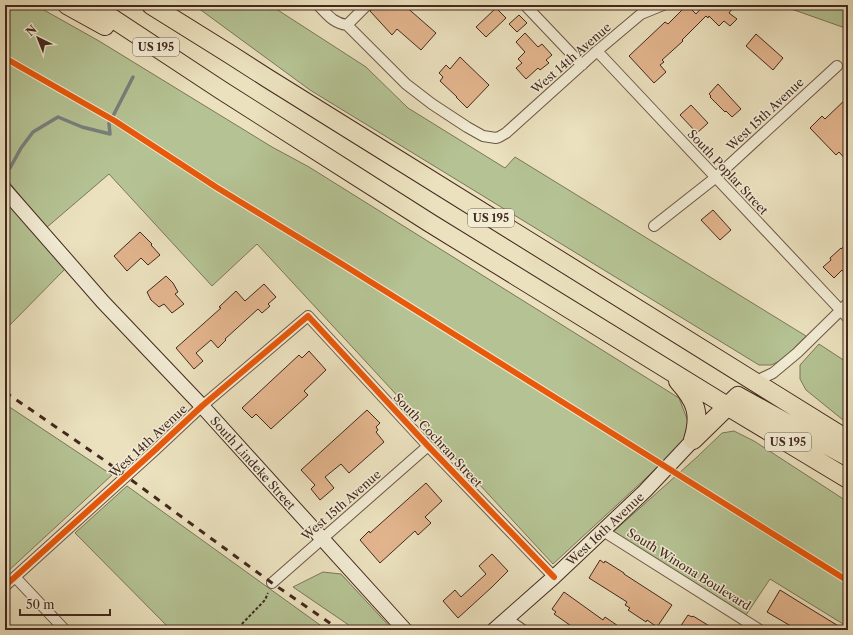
<svg xmlns="http://www.w3.org/2000/svg" width="853" height="635" font-family="'Libre Caslon Text',serif">
  <style>
    .green { fill: #b5c394; stroke: #7c7659 }
    .lines { fill: none; stroke-linecap: round; stroke-linejoin: round }
    .stream { stroke: #78807d; stroke-width: 3.5 }
    .building { fill: #e3b58e; stroke: #43281e }
    .street-casing { stroke: #6d5646; stroke-width: 12 }
    .secondary-casing { stroke: #43281e; stroke-width: 16 }
    .highway-casing { stroke: #43281e; stroke-width: 20 }
    .path { stroke: #43281e; stroke-width: 2; stroke-dasharray: 3 2; stroke-linecap: butt }
    .street { stroke: #f2ecd5; stroke-width: 10 }
    .secondary { stroke: #f2ecd5; stroke-width: 14 }
    .highway { stroke: #ebe1be; stroke-width: 18 }
    .rail { stroke: #43281e; stroke-width: 3; stroke-dasharray: 7 7; stroke-linecap: butt }
    .cycleway-casing { stroke: #f2ecd5; stroke-width: 8 }
    .cycleway { stroke: #e8590c; stroke-width: 6 }
    .labels { text-anchor: middle; dominant-baseline: central; stroke-width: 3; stroke-linejoin: round; paint-order: stroke }
    .shield { fill: #f2ecd5; stroke: #786355; stroke-width: 1 }
    .shield-label { font-size: 11px; font-weight: bold; fill: #43281e }
    .street-label { font-size: 12px; fill: #43281e; stroke: #f2ecd5 }
  </style>
  <rect width="100%" height="100%" fill="#ebe1be"/>
  <filter id="stains"><feTurbulence type="fractalNoise" baseFrequency=".005" numOctaves="4"/><feColorMatrix values="0 0 0 0 .2 0 0 0 0 .09 0 0 0 0 .02 0 0 0 .5 -.17"/></filter>
  <radialGradient id="worn" r=".72"><stop offset=".6" stop-color="#630" stop-opacity="0"/><stop offset="1" stop-color="#630" stop-opacity=".3"/></radialGradient>
  <!-- green -->
  <path class="green" d="M5,5h30l64,36 173,106 37,20 370,231 10,26 -5,17 -39,38 -92,85 -296,-320 -45,42 -103,-112 -63,54 -41,-51z
    M194,5h76l96,62 42,41 97,60 10,-11 291,179 -22,23 -13,6h-12l-449,-275z
    M780,5h68v24z
    M5,195l60,74 -60,61z
    M819,344l29,19v61l-42,-34 -6,-11v-14z
    M5,404l107,71 -107,99z
    M734,431l20,10 94,61v125l-78,-48 -24,36 -133,-83 84,-75 25,-24z
    M127,486l200,144h-156l-96,-97z
    M323,572l18,2 52,56h-37l-63,-43z"/>
  <g class="lines">
    <!-- stream -->
    <path class="stream" d="M113,116l20,-39
      M10,168l11,-20 12,-16 25,-15 24,10 28,7 -1,-11"/>
  </g>
  <!-- building -->
  <path class="building" d="M377,5h27l32,28 -15,17 -24,-21 -5,6 -22,-24z
    M687,5l9,9 8,-9h24l4,4 -3,4 8,6 -7,7 -6,-5 -5,5 -10,-10 -1,2 -2,-2 -24,24 1,1 -21,19 2,2 -4,3 6,7 -12,11 -25,-27 36,-34 3,2z
    M496,8l10,10 -20,19 -10,-10z
    M519,15l8,8 -10,9 -8,-8z
    M525,33l13,14 4,-3 10,11 -6,5 3,3 -9,7 -2,-2 -12,11 -10,-11 6,-5 -4,-4 7,-7 -9,-10z
    M756,34l27,24 -10,12 -27,-24z
    M460,57l29,28 -22,23 -11,-11h1l-17,-16 3,-4 -4,-4 7,-8 4,4z
    M718,84l23,25 -9,8 -6,-6 -1,1 -15,-15 1,-1 -2,-2z
    M848,97v65l-9,-10 -3,3 -26,-27 12,-12 3,3z
    M691,105l17,18 -11,10 -17,-18z
    M713,210l18,20 -11,10 -19,-20z
    M140,232l12,12 -1,1 9,10 -12,10 -7,-7 -14,13 -13,-15z
    M848,243v34l-6,-7 -8,8 -11,-11 8,-7 -1,-2 11,-10v1z
    M166,276l7,7 5,9 -3,2 9,10 -12,9 -8,-9 -5,3 -8,-7 -4,-8z
    M264,284l12,13 -8,7 2,2 -8,7 -4,-4 -33,30 1,1 -8,8 -7,-8 -15,13 7,8 -9,8 -18,-21 45,-40 -2,-1 17,-16 9,10z
    M309,351l17,19 -22,21 4,4 -37,34 -15,-15 -4,4 -10,-10 57,-53 3,3z
    M367,410l13,13 -4,4 2,3 -2,2 8,10 -35,31 -8,-9 -16,13 9,11 -14,12 -9,-11 4,-4 -14,-15z
    M426,483l16,18 -17,16 6,6 -13,12 -3,-4 -35,32 -20,-23 9,-9 1,2z
    M492,554l16,17 -16,16 -34,31 -15,-17 12,-11 6,7 25,-23 -7,-8z
    M600,560l4,3 1,-2 19,12v1l48,31 -15,22 -10,-7 -1,2 -18,-12 2,-2 -5,-3 2,-3 -38,-24z
    M780,590l29,18 36,22h-48l-8,-5 -22,-13z
    M564,592l39,28 2,-3 19,13h-47l-23,-16 2,-2 -4,-3z
    M688,615l4,2 1,-1 23,14h-38z"/>
  <g class="lines">
    <!-- street casing -->
    <g class="street-casing">
      <path id="street" d="M318,5c10,10 15,18 29,20l59,59 26,20 35,23 16,9 13,2 3,-1 7,-4 91,-82 44,-37 22,-9
        M525,5l57,60
        M347,25l20,-20
        M597,51l251,267
        M654,226l61,-48 122,-112
        M754,382l19,-9 24,-20 51,-50
        M603,531l157,99
        M15,577l50,53
        M272,583l156,-137
        M5,586l149,-135 48,-45 106,-90 120,130 126,131
        M507,619l16,11"/>
    </g>
    <!-- secondary casing -->
    <g class="secondary-casing">
      <path id="secondary" d="M5,190l98,112 99,104 203,224
        M494,630l60,-53 91,-86 48,-51"/>
    </g>
    <!-- highway casing -->
    <g class="highway-casing">
      <path id="highway" d="M67,5l38,21
        M92,5l129,85 209,133 297,183 121,73
        M151,5l77,48 39,25 581,362
        M678,381c18,20 23,33 15,59
        M693,440l45,-44 110,61"/>
    </g>
    <!-- path -->
    <path class="path" d="M234,630l4,-2 27,-28 3,-7"/>
    <!-- street -->
    <use href="#street" class="street"/>
    <!-- secondary -->
    <use href="#secondary" class="secondary"/>
    <!-- highway -->
    <use href="#highway" class="highway"/>
    <!-- rail -->
    <path class="rail" d="M5,392l99,68 168,123 68,47"/>
    <!-- cycleway casing -->
    <g class="cycleway-casing">
      <path id="cycleway" d="M5,58l110,63 101,66 126,77 506,317
        M5,586l149,-135 48,-45 106,-90 120,130 126,131"/>
    </g>
    <!-- cycleway -->
    <use href="#cycleway" class="cycleway"/>
  </g>
  <g class="labels">
    <!-- shield labels -->
    <g class="shield">
      <rect x="133" y="38" width="46" height="18" rx="3"/>
      <rect x="468" y="209" width="46" height="18" rx="3"/>
      <rect x="765" y="433" width="46" height="18" rx="3"/>
    </g>
    <g class="shield-label">
      <text x="156" y="47">US 195</text>
      <text x="491" y="218">US 195</text>
      <text x="788" y="442">US 195</text>
    </g>
    <!-- street labels -->
    <g class="street-label">
      <text transform="translate(571 58) rotate(-41)">West 14th Avenue</text>
      <text transform="translate(765 114) rotate(-43)">West 15th Avenue</text>
      <text transform="translate(728 172) rotate(47)">South Poplar Street</text>
      <text transform="translate(438 440) rotate(47)">South Cochran Street</text>
      <text transform="translate(148 441) rotate(-43)">West 14th Avenue</text>
      <text transform="translate(253 463) rotate(48)">South Lindeke Street</text>
      <text transform="translate(341 505) rotate(-41)">West 15th Avenue</text>
      <text transform="translate(605 529) rotate(-43)">West 16th Avenue</text>
      <text transform="translate(689 569) rotate(32)">South Winona Boulevard</text>
    </g>
  </g>
  <!-- margin -->
  <rect width="853" height="635" fill="none" stroke="#ebe1be" stroke-width="20"/>
  <rect x="6" y="6" width="841" height="623" fill="none" stroke="#43281e" stroke-width="2"/>
  <rect x="10" y="10" width="833" height="615" fill="none" stroke="#43281e"/>
  <!-- north arrow -->
  <g transform="translate(38 38) rotate(317)" stroke="#f2ecd5" stroke-width="3" paint-order="stroke">
  <path d="M0-3L7 15L0 10L-7 15Z" fill="#43281e"/>
  <text y="-6" font-size="11" font-weight="bold" text-anchor="middle" fill="#43281e">N</text>
  </g>
  <!-- scale -->
  <path d="M20 609v6h90v-6" fill="none" stroke="#43281e" stroke-width="2"/>
  <text x="26" y="609" font-size="12" fill="#43281e" stroke="#f2ecd5" stroke-width="3" paint-order="stroke">50 m</text>
  <rect width="100%" height="100%" filter="url(#stains)"/>
  <rect width="100%" height="100%" fill="url(#worn)"/>
</svg>
